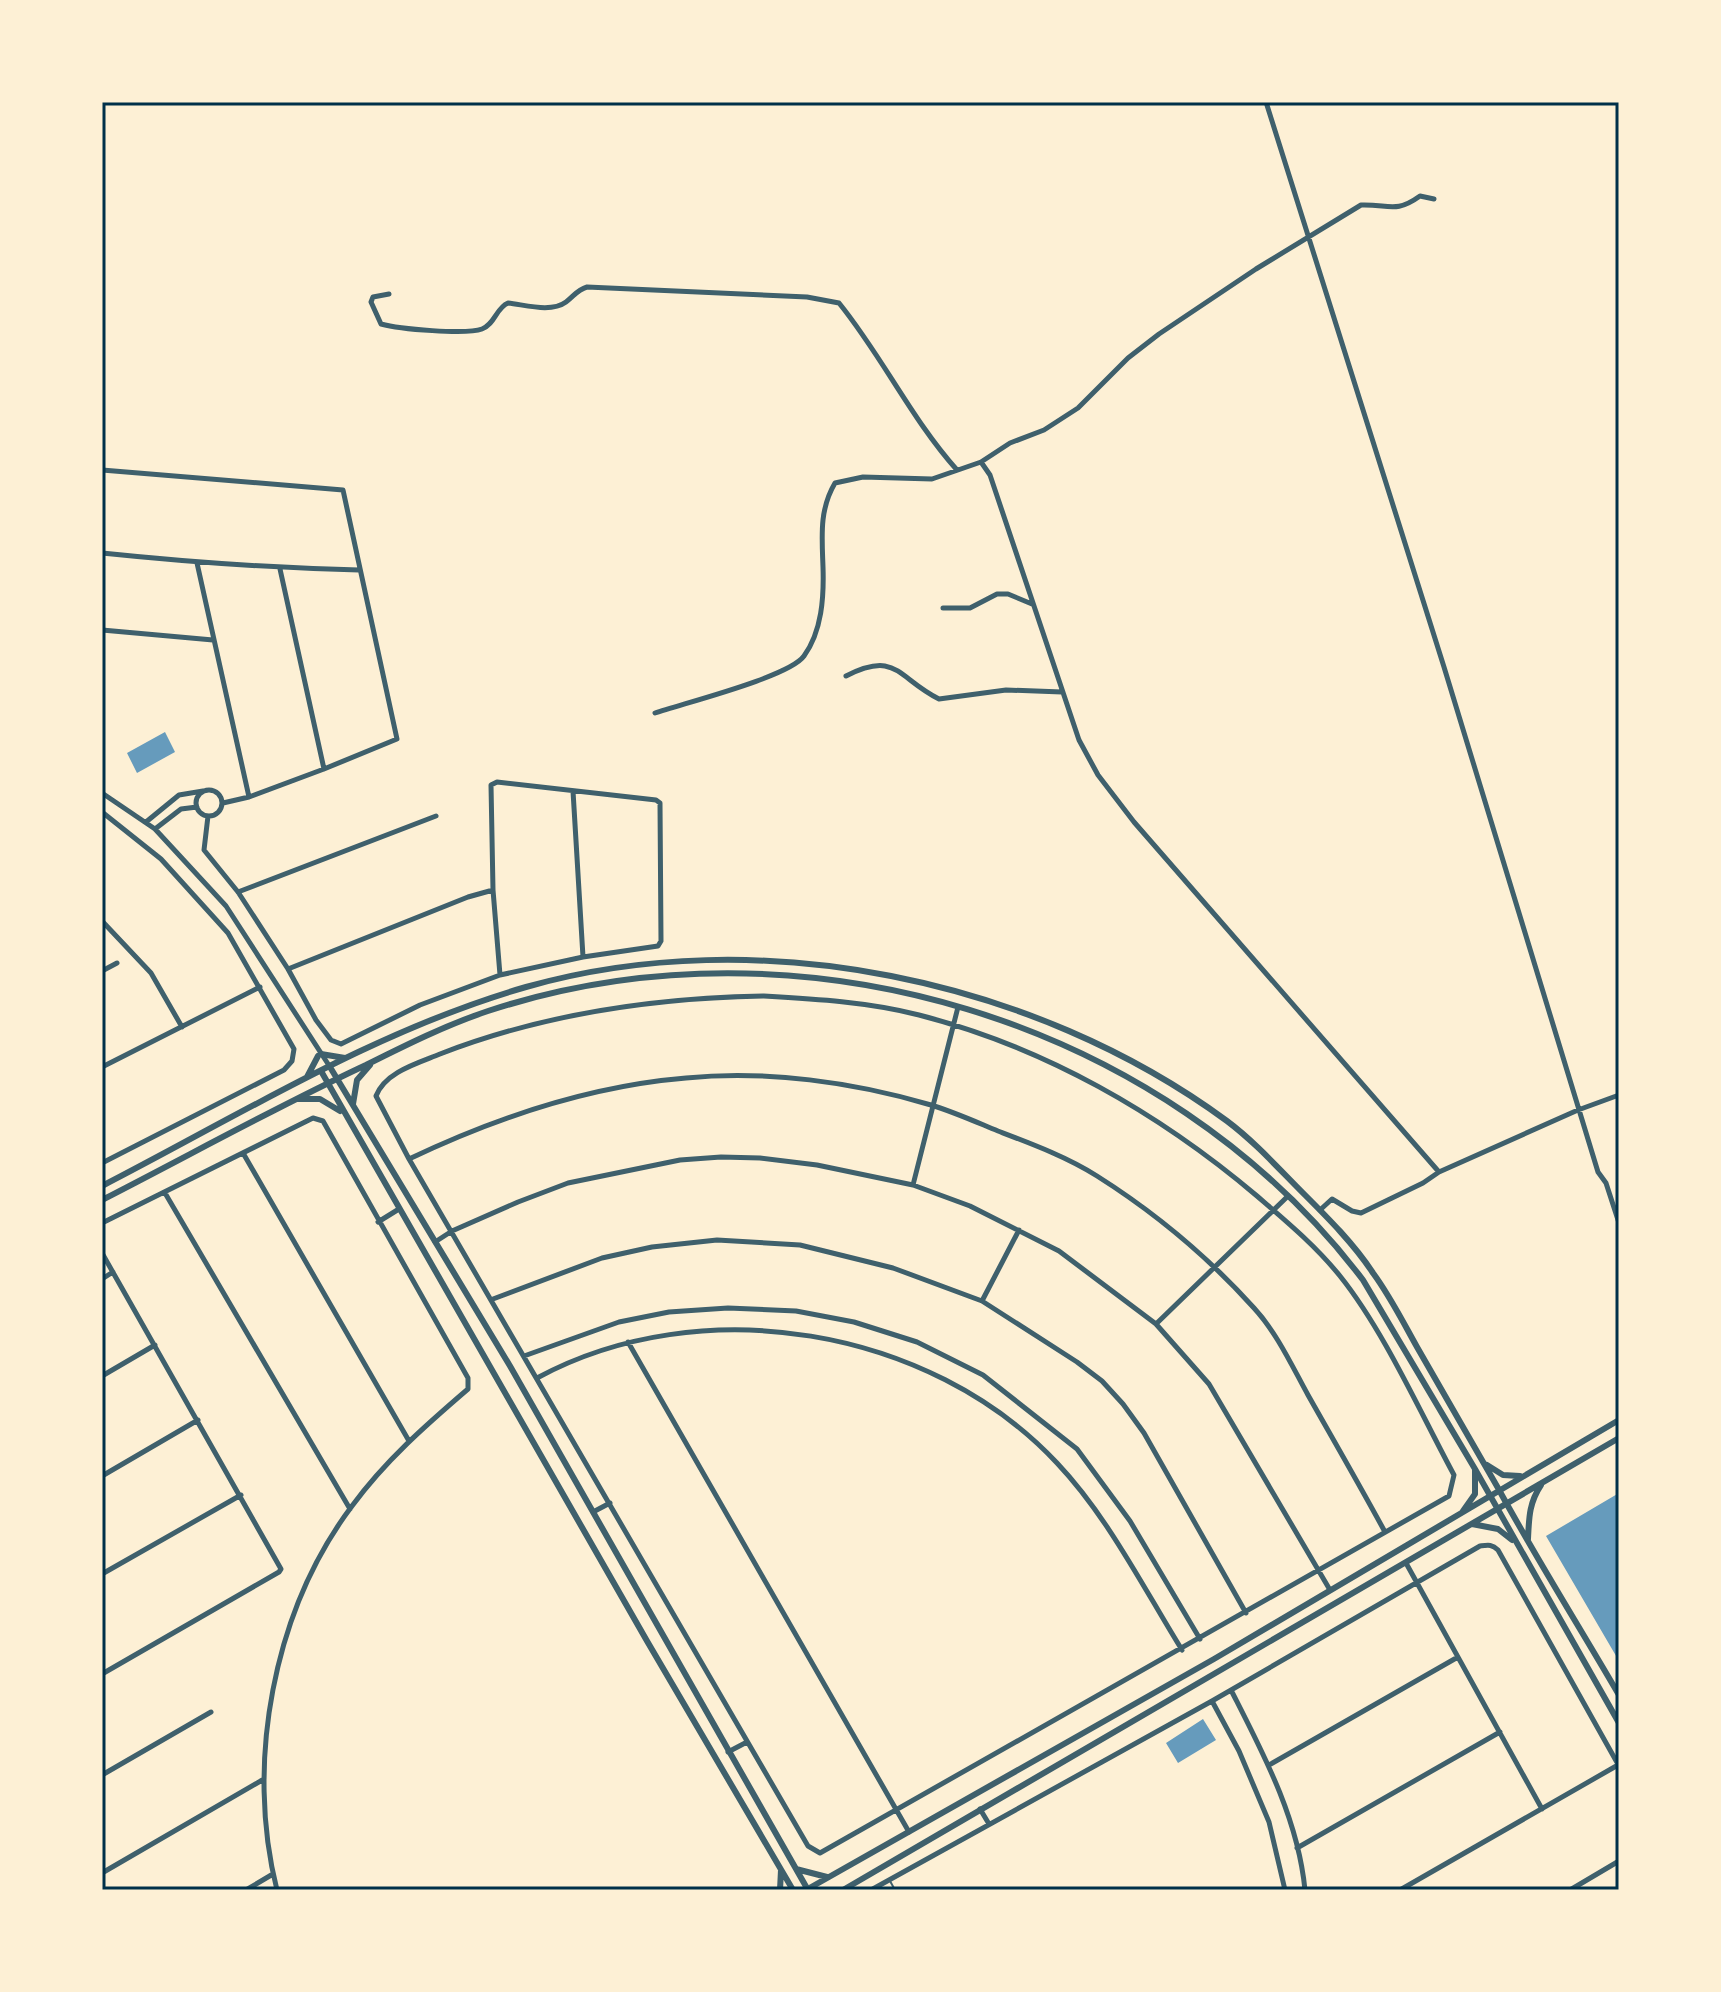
<svg xmlns="http://www.w3.org/2000/svg" width="1721" height="1992" font-family="Mulish,sans-serif">
  <style>
    .water { fill: #669bbc }
    .lines { fill: none; stroke-linecap: round; stroke-linejoin: round }
    .service { stroke: #3f606c; stroke-width: 2 }
    .minor { stroke: #3f606c; stroke-width: 5 }
    .tertiary { stroke: #3f606c; stroke-width: 6 }
    .neatline { fill: none; stroke: #003049; stroke-width: 3 }
  </style>
  <rect width="100%" height="100%" fill="#fdf0d5"/>
  <!-- water -->
  <path class="water" d="M165,732l10,20 -38,21 -10,-20z
    M1619,1493v168l-73,-125z
    M1203,1719l13,21 -38,23 -12,-20z"/>
  <g class="lines">
    <!-- service -->
    <path class="service" d="M890,1881l5,9"/>
    <!-- minor -->
    <path class="minor" d="M1266,102l178,565 154,505 8,11 13,40
      M389,294l-16,3 -2,5 10,22c18,5 85,11 101,5 13,-5 14,-21 26,-26 18,2 43,10 58,-1 8,-6 11,-12 21,-15l220,10 32,6c43,53 73,117 118,167
      M981,462l9,13 89,265 19,35 36,47 305,350 139,-62 41,-15
      M102,470l241,20 54,249 -73,30 -75,28 -26,6
      M102,553c86,9 170,15 257,17
      M197,563l52,234
      M280,569l44,200
      M943,608h27l27,-14h11l24,10
      M102,630l111,10
      M846,676c51,-26 51,2 93,23l67,-9 56,2
      M655,713c29,-10 134,-36 149,-57 18,-25 20,-59 19,-89 -1,-30 -4,-57 12,-84l28,-6 69,2 49,-17 29,-19 34,-13 34,-22 50,-50 31,-24 97,-65 105,-64c28,-1 34,9 59,-9l14,3
      M196 803a13 13 0 1 1 26 0a13 13 0 1 1-26 0Z
      M573,791l10,166
      M102,793l53,36 71,77 104,161
      M102,812l59,47 67,74 66,116 -2,12 -8,9 -182,93
      M208,816l-4,34 34,42 50,77 28,51 15,20 10,4 79,-39 80,-30 83,-18 75,-11 3,-5 -1,-138 -4,-3 -159,-18 -6,3 2,105 7,85
      M146,822l33,-27 24,-4
      M155,829l26,-20 16,-2
      M238,892l198,-76
      M102,921l49,52 31,54
      M288,969l180,-72 25,-7
      M102,971l15,-8
      M763,996c52,3 105,6 156,19 125,32 240,98 338,181 29,25 59,50 83,80 44,55 80,136 114,199l-5,21 -629,357 -12,-7 -399,-687 -33,-63c9,-24 42,-33 64,-42 103,-40 213,-56 323,-58z
      M102,1067l158,-80
      M243,1153l166,288
      M409,1159c88,-42 180,-73 277,-81 80,-8 168,4 245,27 23,7 45,17 67,26 34,13 69,26 99,45 57,36 112,82 157,132 23,25 38,58 54,87 26,46 52,91 77,137
      M913,1185l45,-178
      M165,1193l185,316
      M1320,1210l12,-11 20,12 9,2 62,-30 16,-11
      M378,1222l21,-13
      M102,1223l211,-105 10,3 145,257v11c-42,36 -83,72 -116,117 -79,105 -107,258 -75,384
      M435,1242l17,-11 66,-29 50,-19 112,-23 41,-3 39,1 57,7 96,20 57,21 89,45 97,73 53,60 121,206
      M102,1253l179,316 -2,3 -177,102
      M102,1279l11,-7
      M493,1299l109,-41 50,-11 65,-7 83,5 93,23 89,33 95,61 25,19 21,23 21,29 102,180
      M982,1301l37,-71
      M1156,1324l132,-128
      M628,1342l281,490
      M524,1356l95,-34 50,-10 59,-4 68,3 58,11 63,20 66,33 94,74 53,72 70,118
      M102,1376l53,-31
      M537,1378c164,-89 393,-51 520,85 51,54 86,124 125,187
      M102,1476l96,-56
      M593,1512l17,-9
      M1406,1563l136,246
      M102,1574l139,-79
      M1231,1690c32,63 67,128 74,200
      M1212,1701l27,50 30,71 16,68
      M728,1752l19,-10
      M1269,1765l189,-108
      M102,1775l109,-63
      M980,1809l9,15
      M1297,1848l203,-116
      M102,1873l162,-94
      M246,1890l27,-16
      M871,1890l341,-189 268,-155c8,-1 12,-2 18,4l121,216
      M1400,1890l218,-125
      M1570,1890l49,-29"/>
    <!-- tertiary -->
    <path class="tertiary" d="M321,1054l24,4
      M330,1067l180,299 298,524
      M321,1071l326,570 146,249
      M307,1077l11,-21
      M298,1099h22l20,12
      M353,1104l4,-24 13,-15
      M102,1186c138,-71 274,-156 424,-199 232,-66 508,-8 701,134 28,21 52,48 77,73 24,24 50,50 69,79 17,23 30,49 44,74 27,47 54,94 81,141 38,70 81,138 121,207
      M102,1200c88,-45 174,-93 264,-135 40,-20 80,-40 122,-54 311,-102 677,8 875,269l112,189 144,254
      M1487,1465l16,10 17,1
      M1463,1511l12,-17v-24
      M1472,1524l26,5 14,11
      M1528,1539c1,-21 1,-36 13,-54
      M796,1869l31,8
      M780,1890l1,-20
      M806,1890l408,-231 405,-239
      M843,1890l776,-452"/>
  </g>
  <!-- border -->
  <rect width="1721" height="1992" fill="none" stroke="#fdf0d5" stroke-width="208"/>
  <rect x="104" y="104" width="1513" height="1784" class="neatline"/>
</svg>
